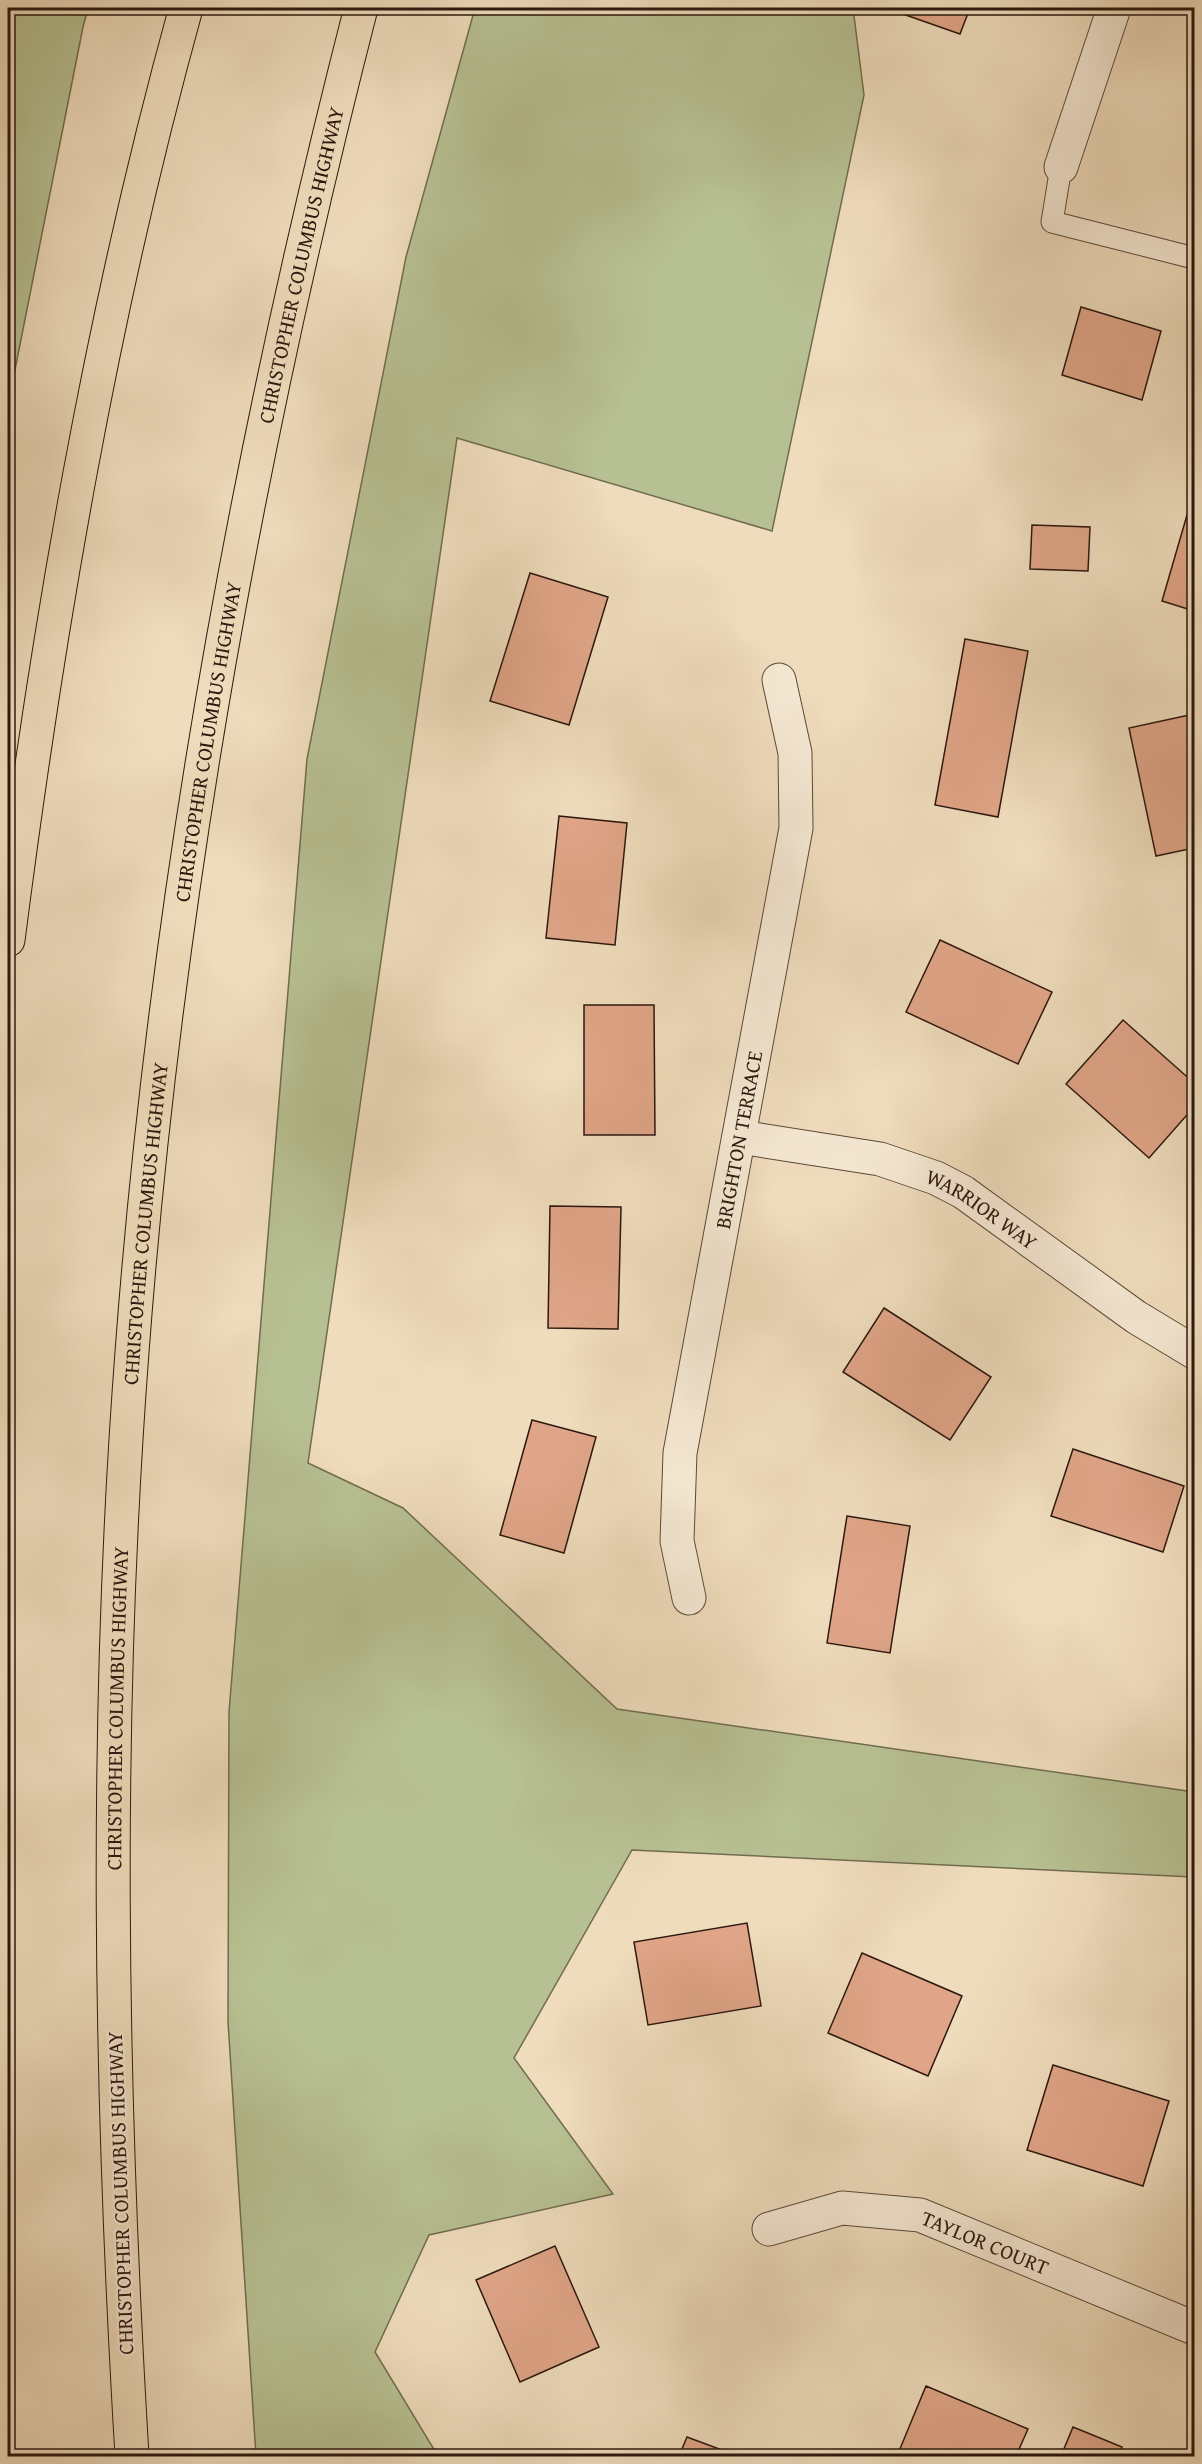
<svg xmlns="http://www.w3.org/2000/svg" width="1202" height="2464" font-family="'Gentium Book Plus',serif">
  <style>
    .green { fill: #b7c092; stroke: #716c50; stroke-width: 1.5 }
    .building { fill: #e0a588; stroke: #2b170f; stroke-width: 1.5 }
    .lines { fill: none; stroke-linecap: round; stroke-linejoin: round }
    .lane-casing { stroke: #5c483a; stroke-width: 23 }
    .street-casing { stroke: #5c483a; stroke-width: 35 }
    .highway-casing { stroke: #2b170f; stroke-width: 35 }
    .lane { stroke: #f5e8d3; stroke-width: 21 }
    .street { stroke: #f5e8d3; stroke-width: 33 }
    .highway { stroke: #efdcbc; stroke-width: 33 }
    .labels { text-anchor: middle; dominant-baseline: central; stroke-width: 4.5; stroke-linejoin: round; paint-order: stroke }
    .street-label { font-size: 21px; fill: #2b170f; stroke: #f5e8d3 }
  </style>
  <rect width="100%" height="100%" fill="#efdcbc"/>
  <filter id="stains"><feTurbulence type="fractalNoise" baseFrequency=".00333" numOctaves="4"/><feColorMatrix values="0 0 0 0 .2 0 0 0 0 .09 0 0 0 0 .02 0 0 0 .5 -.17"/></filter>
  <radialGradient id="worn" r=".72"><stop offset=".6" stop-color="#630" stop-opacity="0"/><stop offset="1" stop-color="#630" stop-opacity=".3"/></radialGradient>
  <!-- green -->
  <path class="green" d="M8,8h80l-5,19 -75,378z
    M475,8h378l11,87 -92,436 -315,-93 -149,1025 95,45 214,201 577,83v82l-1,3 -561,-27 -118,208 99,136 -184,41 -54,117 63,104h-182l-28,-434 1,-310 78,-953 99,-502z"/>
  <!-- building -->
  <path class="building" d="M902,8h68l-10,26 -60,-21z
    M1081,307l80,24 -19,69 -80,-25z
    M1194,491v120l-32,-10z
    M1032,525l58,2 -2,44 -58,-2z
    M530,573l78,24 -39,128 -79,-24z
    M965,639l63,12 -30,166 -63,-12z
    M1194,714v134l-38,8 -27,-128z
    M559,816l68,7 -12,122 -69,-7z
    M940,940l112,52 -34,72 -112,-52z
    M584,1005h70l1,130h-71z
    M1123,1020l71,63v24l-45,51 -83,-74z
    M550,1206l71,1 -3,122 -70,-1z
    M884,1308l107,69 -41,63 -107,-68z
    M532,1420l64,17 -32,116 -64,-18z
    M1073,1449l111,37 -21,66 -112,-36z
    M847,1516l63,10 -20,127 -63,-10z
    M747,1923l14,83 -113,19 -14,-83z
    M862,1953l100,43 -34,80 -100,-43z
    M1053,2065l116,36 -26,85 -116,-36z
    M555,2246l44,101 -79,35 -44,-102z
    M926,2386l102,43 -12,27h-119z
    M1073,2427l49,20 -2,9h-59z
    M687,2437l51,19h-59z"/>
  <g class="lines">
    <!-- lane casing -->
    <g class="lane-casing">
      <path id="lane" d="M1061,167l-9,55 142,36"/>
    </g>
    <!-- street casing -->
    <g class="street-casing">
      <g id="street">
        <path d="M1061,167l53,-159"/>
        <path id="s1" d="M740,1137l140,22 56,19 27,14 173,125 58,35"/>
        <path id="s2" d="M689,1598l-12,-57 3,-88 116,-625 -1,-75 -16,-73"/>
        <path id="s3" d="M769,2229l73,-21 78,7 274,113"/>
      </g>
    </g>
    <!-- highway casing -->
    <g class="highway-casing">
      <g id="highway">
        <path d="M8,940c40,-312 94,-629 178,-932"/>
        <path id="s4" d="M132,2456c-22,-367 -28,-736 0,-1104 34,-454 116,-904 229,-1344"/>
      </g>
    </g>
    <!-- lane -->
    <use href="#lane" class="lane"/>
    <!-- street -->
    <use href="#street" class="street"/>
    <!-- highway -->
    <use href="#highway" class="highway"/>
  </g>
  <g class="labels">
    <!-- street labels -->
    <g class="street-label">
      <text stroke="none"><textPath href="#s4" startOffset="2206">CHRISTOPHER COLUMBUS HIGHWAY</textPath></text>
      <text stroke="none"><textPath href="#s4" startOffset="1720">CHRISTOPHER COLUMBUS HIGHWAY</textPath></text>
      <text stroke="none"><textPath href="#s2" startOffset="465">BRIGHTON TERRACE</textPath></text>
      <text stroke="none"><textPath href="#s1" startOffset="256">WARRIOR WAY</textPath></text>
      <text stroke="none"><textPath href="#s4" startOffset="1234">CHRISTOPHER COLUMBUS HIGHWAY</textPath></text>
      <text stroke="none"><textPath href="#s4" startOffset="748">CHRISTOPHER COLUMBUS HIGHWAY</textPath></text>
      <text transform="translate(120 2193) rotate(-92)">CHRISTOPHER COLUMBUS HIGHWAY</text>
      <text stroke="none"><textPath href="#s3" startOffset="225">TAYLOR COURT</textPath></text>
    </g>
  </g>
  <!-- margin -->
  <rect width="1202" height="2464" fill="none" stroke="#efdcbc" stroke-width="30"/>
  <rect x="9" y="9" width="1184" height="2446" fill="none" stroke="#2b170f" stroke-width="3"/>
  <rect x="15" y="15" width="1172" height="2434" fill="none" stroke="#2b170f" stroke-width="1.5"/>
  <rect width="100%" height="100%" filter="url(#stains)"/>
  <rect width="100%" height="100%" fill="url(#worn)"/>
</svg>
